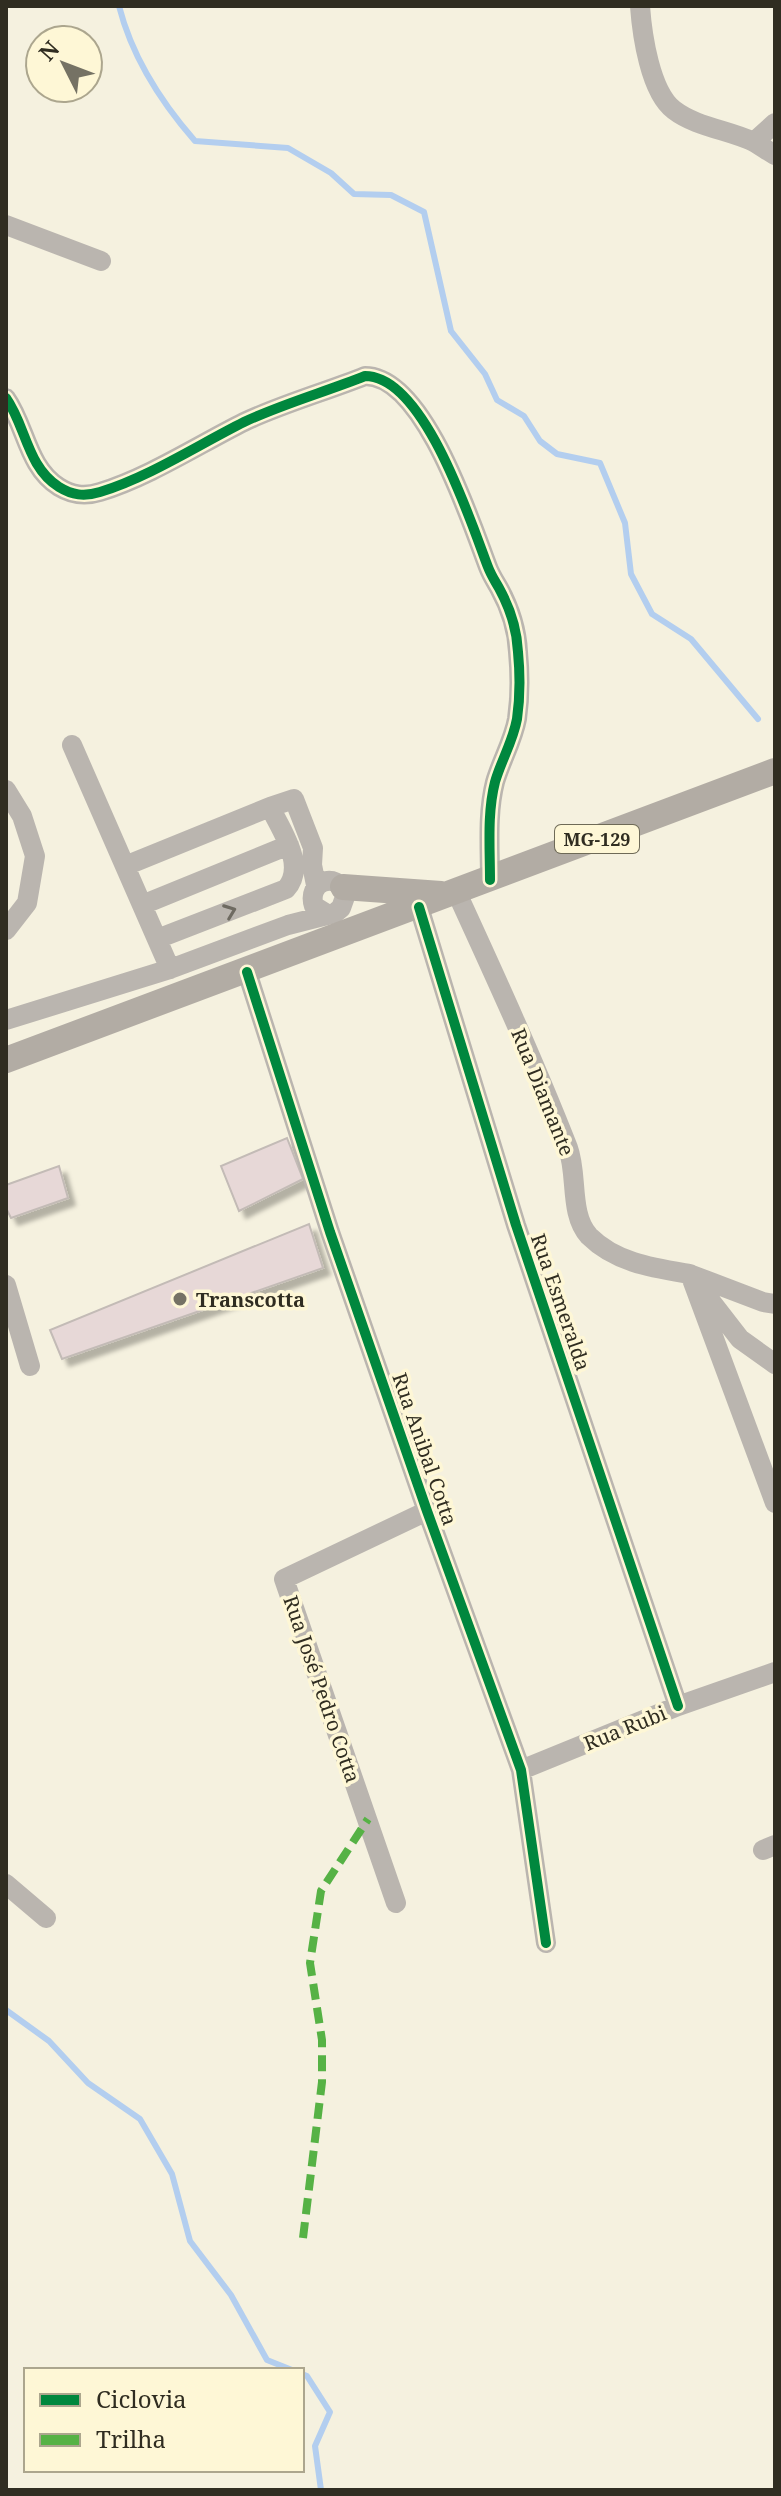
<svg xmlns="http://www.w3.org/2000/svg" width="781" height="2496" font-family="'Noto Serif',serif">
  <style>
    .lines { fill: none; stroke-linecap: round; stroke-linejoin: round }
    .stream { stroke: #b3ceef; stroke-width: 6 }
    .building { fill: #e7d8d7; stroke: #c3bbb6; stroke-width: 2; filter: url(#shadow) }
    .minor { stroke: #bab5af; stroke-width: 20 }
    .major { stroke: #b2aca4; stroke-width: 26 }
    .quiet { stroke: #56b245; stroke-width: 8; stroke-dasharray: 16 8; stroke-linecap: butt }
    .cycleway-casing { stroke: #fef7d6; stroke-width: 15 }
    .cycleway { stroke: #00873e; stroke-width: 10 }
    .oneway { stroke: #6e6a61 }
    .poi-dot { fill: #757264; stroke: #fef7d6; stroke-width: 3 }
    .labels { text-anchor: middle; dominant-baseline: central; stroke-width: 7; stroke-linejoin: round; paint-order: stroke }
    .shield { fill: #fef7d6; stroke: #6e6a57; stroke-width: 2 }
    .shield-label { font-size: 18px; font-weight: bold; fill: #302d21 }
    .street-label { font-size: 20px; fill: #302d21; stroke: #fef7d6 }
    .poi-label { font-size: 20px; font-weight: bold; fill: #302d21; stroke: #fef7d6; text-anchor: start }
  </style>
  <defs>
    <filter id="shadow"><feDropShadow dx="7" dy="7" stdDeviation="2" flood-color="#0004"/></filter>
  </defs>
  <rect width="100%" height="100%" fill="#f5f1df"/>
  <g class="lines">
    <!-- stream -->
    <path class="stream" d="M119,6c13,51 41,95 76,135l93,7 43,25 23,21 37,1 33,17 27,119 34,43 12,26 27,16 16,25 17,13 43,9 25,60 6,51 21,40 39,25 67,80
      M6,2010l43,31 39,42 52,36 32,55 18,67 41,54 36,65 25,10
      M302,2374l5,2 23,36 -15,34 6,44"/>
  </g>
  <!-- building -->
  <path class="building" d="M287,1138l16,41 -64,32 -18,-45z
    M59,1166l9,32 -57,20 -5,-10v-23z
    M309,1224l14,44 -261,91 -12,-29z"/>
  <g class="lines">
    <!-- minor -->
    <path class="minor" d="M640,6c2,28 10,86 34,104 22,17 55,20 80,32 7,4 14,9 21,13
      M754,142l21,-19
      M6,225l95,36
      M6,398c20,28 21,69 53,89 13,8 25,10 41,5 49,-15 98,-47 144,-70 38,-18 81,-30 121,-46 59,0 105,144 123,191 3,8 7,14 11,21 11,20 18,42 19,64 2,21 2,46 -1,67 -4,22 -16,42 -22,63 -8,31 -5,66 -5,98
      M72,745l98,224
      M6,790l16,26 13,40 -8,47 -21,27
      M270,807l24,-8 19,49 -1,17 4,20
      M125,866l145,-59c11,23 37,59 16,82l-129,50
      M456,891c39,85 78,170 112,257 10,27 1,66 21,88 27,27 65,32 101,38l85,229
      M142,905l147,-60
      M419,907l97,318 162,481
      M247,972l83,260 97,279 94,259 25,173
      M6,1020l164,-51 118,-44 47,-12 6,-5 5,-14c-10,-24 -40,-12 -32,12l13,8
      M692,1275l71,27 12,2
      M6,1285l24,81
      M702,1290l38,49 35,25
      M521,1770l157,-64 97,-34
      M763,1850l12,-5
      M6,1884l40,34
      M396,1903l-112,-324 143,-68"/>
    <!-- major -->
    <path class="major" d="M343,887l98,7
      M6,1060l769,-289"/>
    <!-- quiet -->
    <path class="quiet" d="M303,2238l19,-156v-42l-12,-77 11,-72 47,-72"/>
    <!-- cycleway casing -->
    <g class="cycleway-casing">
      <path id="cycleway" d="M6,398c20,28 21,69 53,89 13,8 25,10 41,5 49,-15 98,-47 144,-70 38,-18 81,-30 121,-46 59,0 105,144 123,191 3,8 7,14 11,21 11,20 18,42 19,64 2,21 2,46 -1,67 -4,22 -16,42 -22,63 -8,31 -5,66 -5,98
        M419,907l97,318 162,481
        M247,972l83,260 97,279 94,259 25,173"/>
    </g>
    <!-- cycleway -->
    <use href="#cycleway" class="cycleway"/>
  </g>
  <!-- one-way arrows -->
  <defs><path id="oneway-chevron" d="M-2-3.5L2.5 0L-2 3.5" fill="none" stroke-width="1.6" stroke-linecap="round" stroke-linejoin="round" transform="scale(2)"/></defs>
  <use class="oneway" href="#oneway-chevron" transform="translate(230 911) rotate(-21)"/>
  <!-- markers -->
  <circle class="poi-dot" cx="180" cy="1299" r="8"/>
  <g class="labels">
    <!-- shield labels -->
    <rect class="shield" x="555" y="825" width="84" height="28" rx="6"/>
    <g class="shield-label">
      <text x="597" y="839">MG-129</text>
    </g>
    <!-- street labels -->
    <g class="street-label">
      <text transform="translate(543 1092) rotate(68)">Rua Diamante</text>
      <text transform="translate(561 1302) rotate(71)">Rua Esmeralda</text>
      <text transform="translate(425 1449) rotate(71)">Rua Anibal Cotta</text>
      <text transform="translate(322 1689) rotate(71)">Rua José Pedro Cotta</text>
      <text transform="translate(625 1728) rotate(-22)">Rua Rubi</text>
    </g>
    <!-- poi labels -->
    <g class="poi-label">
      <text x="196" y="1299">Transcotta</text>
    </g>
  </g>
  <!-- border -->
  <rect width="781" height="2496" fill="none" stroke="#302d21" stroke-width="16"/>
  <!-- legend -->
  <rect x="24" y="2368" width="280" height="104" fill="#fef7d6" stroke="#aca68e" stroke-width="2"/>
  <rect x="40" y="2394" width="40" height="12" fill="#00873e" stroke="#aca68e" stroke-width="2"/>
  <text x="96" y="2408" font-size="24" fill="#302d21">Ciclovia</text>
  <rect x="40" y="2434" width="40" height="12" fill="#56b245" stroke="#aca68e" stroke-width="2"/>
  <text x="96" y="2448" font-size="24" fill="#302d21">Trilha</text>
  <!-- north arrow -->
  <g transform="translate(64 64) rotate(312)"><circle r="38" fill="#fef7d6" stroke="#aca68e" stroke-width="2"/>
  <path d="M0-6L14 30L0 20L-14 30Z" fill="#757264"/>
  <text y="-12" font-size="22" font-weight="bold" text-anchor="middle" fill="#302d21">N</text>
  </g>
</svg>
